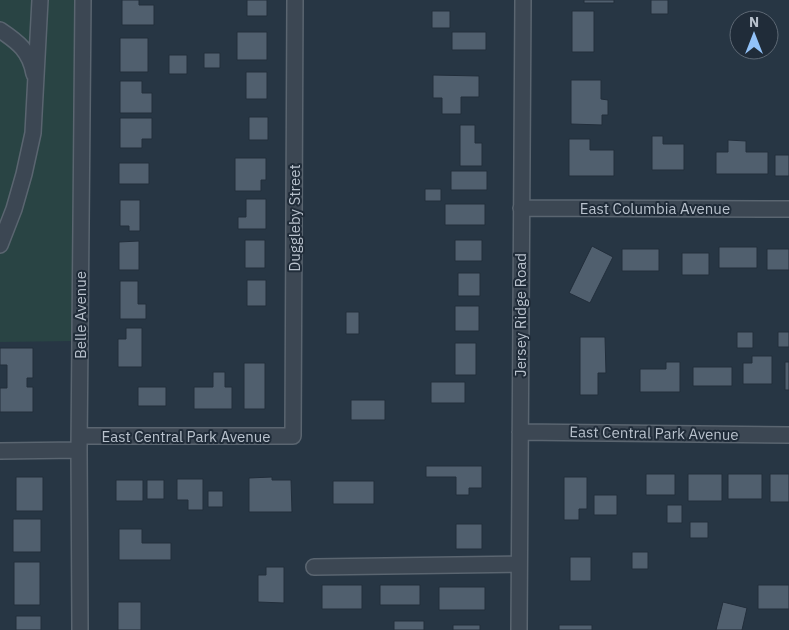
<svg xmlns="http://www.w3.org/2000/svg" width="789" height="630" font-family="'IBM Plex Sans',sans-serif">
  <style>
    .green { fill: #294444 }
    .building { fill: #505f6e; stroke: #222e3b }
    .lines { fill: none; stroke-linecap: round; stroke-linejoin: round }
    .minor-casing { stroke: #5a6570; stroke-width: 18 }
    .minor { stroke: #3c4753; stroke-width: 15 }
    .labels { text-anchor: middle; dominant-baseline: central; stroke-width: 4; stroke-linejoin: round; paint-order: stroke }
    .street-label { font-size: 15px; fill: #b9c2cd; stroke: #202c39 }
  </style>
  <rect width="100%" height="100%" fill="#273644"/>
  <!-- green -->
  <path class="green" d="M0,0h78l-2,341 -76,1z"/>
  <!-- building -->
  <path class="building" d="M122,0h17v5h15v20h-32z
    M247,0h20v16h-20z
    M584,0h30v3h-30z
    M651,0h17v14h-17z
    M432,11h18v17h-18z
    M572,11h22v41h-22z
    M237,32h30v28h-30z
    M452,32h34v18h-34z
    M120,38h28v34h-28z
    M204,53h16v15h-16z
    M169,55h18v19h-18z
    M246,72h21v27h-21z
    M433,75l46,1v21h-18v17h-19v-16h-9z
    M571,80h30v19l7,1v15h-6v10l-31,-1z
    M120,81h22v12h10v20h-32z
    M249,117h19v23h-19z
    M120,118h32v21h-10v9h-22z
    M460,125h15v18h7v23h-22z
    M652,136h11v8h21v26h-32z
    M569,139h21v11h24v26h-45z
    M728,140l18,1v11h22v22h-52v-22h12z
    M775,155h14v21h-14z
    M235,158h31v22h-5v11h-26z
    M119,163h30v21h-30z
    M451,171h36v19h-36z
    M425,189h16v12h-16z
    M246,199h20v30h-28v-12h8z
    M120,200h20v31h-11v-5h-9z
    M445,204h40v21h-40z
    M245,240h20v28h-20z
    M455,240h27v21h-27z
    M139,241v29h-20v-28z
    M592,246l21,11 -23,46 -21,-10z
    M719,247h38v21h-38z
    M622,249h37v22h-37z
    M767,249h22v21h-22z
    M682,253h27v22h-27z
    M458,273h22v23h-22z
    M247,280h19v26h-19z
    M120,281h18v23h8v15h-26z
    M455,306h24v25h-24z
    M346,312h13v22h-13z
    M126,328h16v39h-24v-28h8z
    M737,332h16v16h-16z
    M778,332h11v15h-11z
    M580,337h25l1,36h-8v22h-18z
    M455,343h21v32h-21z
    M0,348h33v30h-6v9h6v25h-33v-24h7v-23h-7z
    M752,356h20v28h-29v-21h9z
    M666,362h14v30h-40v-23h26z
    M785,362h4v28h-4z
    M244,363h21v46h-21z
    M693,367h39v19h-39z
    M213,372h12v15h7v22h-38v-22h19z
    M431,382h34v21h-34z
    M138,387h28v19h-28z
    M351,400h34v20h-34z
    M426,466h56v22h-13v7h-13v-18h-30z
    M646,474h29v21h-29z
    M688,474h34v27h-34z
    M728,474h34v25h-34z
    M770,474h19v28h-19z
    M16,477h27v34h-27z
    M272,477v3h19l1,32h-43v-34z
    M564,477h23v32h-8v11h-15z
    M177,479h26v31h-15v-10h-11z
    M116,480h27v21h-27z
    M147,480h17v19h-17z
    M333,481h41v23h-41z
    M208,491h15v16h-15z
    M594,495h23v20h-23z
    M667,505h15v18h-15z
    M13,519h28v33h-28z
    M690,522h18v16h-18z
    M456,524h26v25h-26z
    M119,529h23v14h29v17h-52z
    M632,552h16v17h-16z
    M570,557h21v24h-21z
    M14,562h26v43h-26z
    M266,567h18v36l-26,-1v-27h8z
    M322,585h40v24h-40z
    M380,585h40v20h-40z
    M758,585h31v24h-31z
    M439,587h46v23h-46z
    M118,602h23v28h-23z
    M723,602l24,6 -5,22h-26z
    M16,616h25v14h-25z
    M394,621h30v9h-30z
    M453,625h27v5h-27z
    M559,625h33v5h-33z"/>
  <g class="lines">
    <!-- minor casing -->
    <g class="minor-casing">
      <path id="minor" d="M0,30c18,12 30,21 34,44
        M521,208l268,1
        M0,245l14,-36 10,-35 9,-41 7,-133
        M520,432l269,3
        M80,436h213l2,-436
        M0,451l79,-1
        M314,567l205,-3
        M80,630l-1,-180 4,-450
        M519,630l4,-630"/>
    </g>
    <!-- minor -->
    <use href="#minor" class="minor"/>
  </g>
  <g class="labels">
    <!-- street labels -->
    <g class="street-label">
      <text x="655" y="208">East Columbia Avenue</text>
      <text transform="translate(294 218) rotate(-90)">Duggleby Street</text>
      <text transform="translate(80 315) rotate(-90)">Belle Avenue</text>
      <text transform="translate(520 315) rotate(-90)">Jersey Ridge Road</text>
      <text transform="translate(654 433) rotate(1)">East Central Park Avenue</text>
      <text x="186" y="436">East Central Park Avenue</text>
    </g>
  </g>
  <!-- north arrow -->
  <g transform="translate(754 35)"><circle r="24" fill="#202c39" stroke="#5d6874"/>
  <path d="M0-4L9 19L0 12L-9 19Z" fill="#92c2f8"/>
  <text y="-8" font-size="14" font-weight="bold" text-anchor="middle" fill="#b9c2cd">N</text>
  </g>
</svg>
